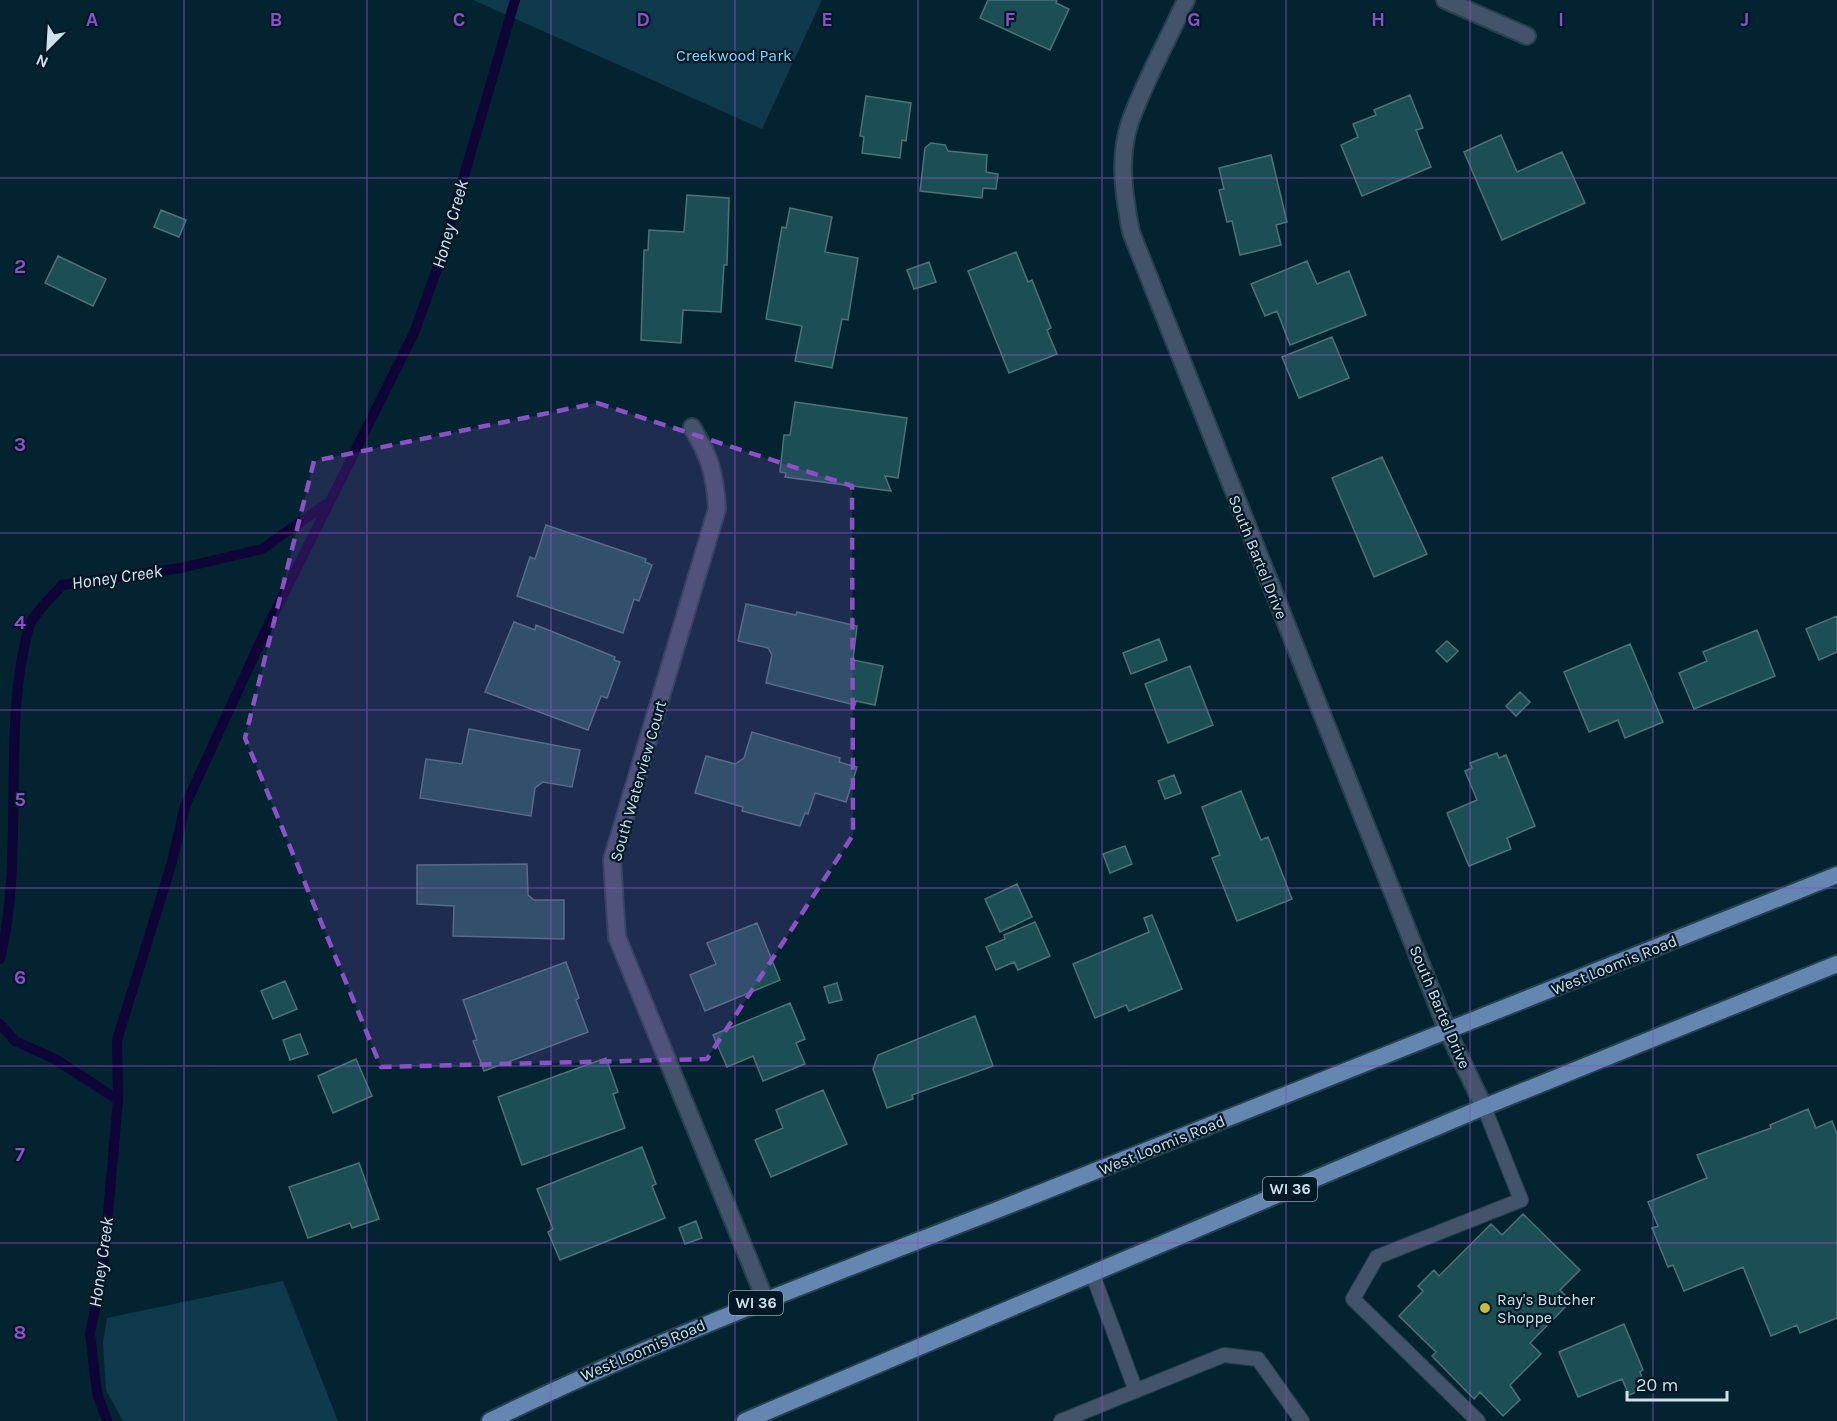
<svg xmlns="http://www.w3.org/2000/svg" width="1837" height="1421" font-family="Karla,sans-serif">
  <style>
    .green { fill: #0f3a4c }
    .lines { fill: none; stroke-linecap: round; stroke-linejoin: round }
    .stream { stroke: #0e0436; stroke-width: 10 }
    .building { fill: #1c4f55; stroke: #4c7378; stroke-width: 1.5 }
    .service-casing { stroke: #24414e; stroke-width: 16 }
    .minor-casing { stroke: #24414e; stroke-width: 20 }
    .primary-casing { stroke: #24414e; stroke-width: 20 }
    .service { stroke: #435369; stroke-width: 14 }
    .minor { stroke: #435369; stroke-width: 16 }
    .primary { stroke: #6686b2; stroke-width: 16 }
    .marked { fill: #8c50c7; fill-opacity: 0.2; stroke: #8c50c7; stroke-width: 4.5; stroke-dasharray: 12 8; stroke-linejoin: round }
    .grid { fill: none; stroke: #8c50c7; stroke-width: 1.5; stroke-opacity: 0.55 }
    .poi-dot { fill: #c6bc3d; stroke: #001927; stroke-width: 2 }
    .labels { text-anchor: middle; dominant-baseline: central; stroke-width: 4.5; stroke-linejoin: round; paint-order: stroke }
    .shield { fill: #001927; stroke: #91a4af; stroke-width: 1.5 }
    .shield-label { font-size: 15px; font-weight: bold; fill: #cfe0e9 }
    .park-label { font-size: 16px; fill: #84d4fc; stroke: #001927 }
    .street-label { font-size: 16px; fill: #cfe0e9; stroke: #001927 }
    .poi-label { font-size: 16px; fill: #cfe0e9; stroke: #001927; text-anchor: start }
    .water-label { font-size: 18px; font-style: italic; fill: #e0e2f3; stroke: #001927 }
    .grid-label { font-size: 20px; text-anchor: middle; font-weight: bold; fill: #8c50c7; stroke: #001927; stroke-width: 4.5; stroke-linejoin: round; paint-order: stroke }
  </style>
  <rect width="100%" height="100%" fill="#032331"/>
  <!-- green -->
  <path class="green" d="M473,0h349l-60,129z
    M283,1281l55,140h-215l-17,-31 -3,-47 4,-25z"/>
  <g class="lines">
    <!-- stream -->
    <path class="stream" d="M0,959c26,-106 0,-234 30,-335 7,-14 22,-27 32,-39l119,-17 81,-19 64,-45
      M0,1024l15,17 40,18 63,41
      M107,1421l-10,-28 -7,-60 13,-63 15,-170 -1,-60 55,-178 13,-56 78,-170 151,-303 23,-64 78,-269"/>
  </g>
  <!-- building -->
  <path class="building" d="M988,0h69l-1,3 13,6 -19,41 -70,-32z
    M1410,95l13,33 -7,2 15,37 -69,29 -21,-51 17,-8 -5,-13 23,-9 -2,-5z
    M866,96l45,7 -5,38 -4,-1 -2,18 -38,-5 2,-16 -4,-1z
    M1501,135l16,37 45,-20 23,51 -83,37 -38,-88z
    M931,143l14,2 3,6 39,4 -1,17 12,2 -2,15 -13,-1 -1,10 -62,-7 5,-43z
    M1271,155l16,67 -11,3 5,20 -41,10 -8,-34 -5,1 -8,-32 5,-1 -5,-21z
    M687,195l42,3 -2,67h-3l-3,47 -38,-2 -2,33 -40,-3 3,-90h4l1,-20 35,2z
    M790,208l42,9 -7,35 33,6 -10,62 -6,-1 -10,49 -37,-7 7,-35 -36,-7 16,-92 4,1z
    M161,210l25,10 -7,17 -25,-10z
    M1016,252l12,30 4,-2 19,48 -4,2 10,24 -48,19 -41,-102z
    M58,256l48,23 -13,27 -48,-23z
    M1307,261l10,23 32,-13 17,44 -76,30 -13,-34 -12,5 -14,-32z
    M929,262l7,20 -22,7 -7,-19z
    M1332,337l17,41 -50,20 -17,-41z
    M795,402l112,16 -9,60 -13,-2 6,15 -106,-14 1,-4 -6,-1 4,-37h6z
    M1382,457l45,97 -53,23 -42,-99z
    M546,525l100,34 -1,3 7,3 -13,36 -5,-2 -11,34 -106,-37 13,-39 5,2z
    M746,604l50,11 1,-3 60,14 -4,34 30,6 -8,39 -19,-4 -1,4 -89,-22 6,-28 -4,-7 -30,-7z
    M1837,616v36l-18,8 -13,-31z
    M514,622l21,8 1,-5 79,32 -1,3 6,2 -13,36 -6,-2 -13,34 -103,-38z
    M1757,630l18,46 -81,33 -15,-36 28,-12 -4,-9z
    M1159,639l8,21 -36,14 -8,-21z
    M1447,641l11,10 -11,11 -11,-11z
    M1630,644l33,78 -38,16 -7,-18 -29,12 -25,-60z
    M1190,666l23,59 -45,18 -23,-59z
    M1520,692l10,10 -14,14 -10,-10z
    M469,729l111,21 -8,37 -29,-5 -8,6 -4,28 -111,-18 6,-39 36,5z
    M752,732l88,26 -1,4 18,5 -11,35 -31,-9 -7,21 -3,-1 -5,13 -58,-15 1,-4 -48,-14 11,-37 29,8 9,-6z
    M1497,753l2,5 7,-3 29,71 -28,12 4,11 -42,17 -22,-53 30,-13 -12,-29 7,-3 -2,-5z
    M1174,775l7,18 -16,6 -7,-18z
    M1241,791l20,49 7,-3 24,62 -55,22 -25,-63 8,-3 -18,-48z
    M1125,846l7,18 -22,9 -7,-19z
    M527,864l1,31 6,5h30v39l-111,-3 1,-30 -37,-2v-39z
    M1017,884l15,33 -32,15 -15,-33z
    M1152,915l30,74 -53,22 -3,-6 -31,13 -22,-54 76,-32 -5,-14z
    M1035,922l15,34 -32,14 -4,-8 -18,8 -10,-23 19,-8 -1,-4z
    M757,923l23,57 -75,31 -15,-36 26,-11 -9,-21z
    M566,962l13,36 -3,2 12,32 -104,39 -11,-30 4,-1 -14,-40z
    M285,981l12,28 -24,10 -12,-28z
    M837,983l5,17 -13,3 -5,-16z
    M790,1003l15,36 -9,4 9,21 -42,17 -10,-25 -26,11 -14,-32z
    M975,1016l18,50 -81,29 1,4 -26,9 -14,-39 5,-14z
    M300,1034l8,20 -18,6 -7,-20z
    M606,1058l12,34 -5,2 12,34 -103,37 -24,-68z
    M356,1059l16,37 -39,17 -15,-37z
    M823,1090l24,54 -76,33 -16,-37 28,-12 -7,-18z
    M1808,1109l8,19 16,-7 5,13v184l-37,15 -3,-8 -26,11 -28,-69 -59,24 -11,-26 -5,2 -16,-39 6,-2 -10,-24 59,-24 -10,-23 74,-27 -1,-3z
    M642,1147l14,37 -4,2 13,32 -105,42 -12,-28 5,-3 -16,-40z
    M359,1163l20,56 -27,9 -2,-5 -42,15 -19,-51z
    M1523,1214l57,56 -20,20 11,11 -41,42 11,11 -31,31 10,15 -17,16 -23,-24 -6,7 -42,-43 4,-4 -37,-36 24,-25 -5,-5 16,-16 5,6 52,-52 11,11z
    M696,1221l6,17 -17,6 -6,-16z
    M1624,1324l19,46 -3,2 6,16 -17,7 -7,-16 -44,18 -19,-45z"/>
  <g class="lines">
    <!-- service casing -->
    <g class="service-casing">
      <path id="service" d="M1092,1273l44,118
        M1061,1421l163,-66 34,4 44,62
        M1478,1421l-125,-122 24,-42 144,-57 -37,-93"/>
    </g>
    <!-- minor casing -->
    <g class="minor-casing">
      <path id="minor" d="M1186,0c-18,40 -41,80 -56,122 -12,35 -6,74 1,110l317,800 36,75
        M1445,0l82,36
        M692,427c18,30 23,47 25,82l-105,351 5,77 148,362"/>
    </g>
    <!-- primary casing -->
    <g class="primary-casing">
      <path id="primary" d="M490,1421c175,-86 358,-152 540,-224 269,-106 538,-214 807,-322
        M745,1421l739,-314 353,-143"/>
    </g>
    <!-- service -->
    <use href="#service" class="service"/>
    <!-- minor -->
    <use href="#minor" class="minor"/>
    <!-- primary -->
    <use href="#primary" class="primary"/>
  </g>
  <!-- marked area -->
  <path class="marked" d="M597,403l255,83 1,349 -146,224 -326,8 -136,-329 69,-277z"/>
  <!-- grid -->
  <path class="grid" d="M184,0v1421M367,0v1421M551,0v1421M735,0v1421M918,0v1421M1102,0v1421M1286,0v1421M1470,0v1421M1653,0v1421M0,178h1837M0,355h1837M0,533h1837M0,710h1837M0,888h1837M0,1066h1837M0,1243h1837"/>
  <!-- markers -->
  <circle class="poi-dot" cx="1485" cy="1308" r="6"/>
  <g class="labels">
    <!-- shield labels -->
    <g class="shield">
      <rect x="1263" y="1177" width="54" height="24" rx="4.5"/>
      <rect x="729" y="1291" width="54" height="24" rx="4.5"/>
    </g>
    <g class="shield-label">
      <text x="1290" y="1189">WI 36</text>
      <text x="756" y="1303">WI 36</text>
    </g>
    <!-- park labels -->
    <g class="park-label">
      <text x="734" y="55">Creekwood Park</text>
    </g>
    <!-- street labels -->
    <g class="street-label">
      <text transform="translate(1258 557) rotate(68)">South Bartel Drive</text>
      <text transform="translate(638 781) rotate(-74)">South Waterview Court</text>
      <text transform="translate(1614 965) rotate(-22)">West Loomis Road</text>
      <text transform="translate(1440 1007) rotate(67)">South Bartel Drive</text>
      <text transform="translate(1162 1145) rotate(-22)">West Loomis Road</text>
      <text transform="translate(643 1350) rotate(-23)">West Loomis Road</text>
    </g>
    <!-- poi labels -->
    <g class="poi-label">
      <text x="1497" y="1299">Ray's Butcher<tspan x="1497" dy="18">Shoppe</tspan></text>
    </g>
    <!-- water labels -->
    <g class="water-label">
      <text transform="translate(450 224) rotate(-74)">Honey Creek</text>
      <text transform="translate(117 577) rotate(-8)">Honey Creek</text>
      <text transform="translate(101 1262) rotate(-82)">Honey Creek</text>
    </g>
  </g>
  <g class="grid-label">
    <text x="92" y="26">A</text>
    <text x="276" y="26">B</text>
    <text x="459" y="26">C</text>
    <text x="643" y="26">D</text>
    <text x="827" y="26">E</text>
    <text x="1010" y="26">F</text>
    <text x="1194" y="26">G</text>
    <text x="1378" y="26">H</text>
    <text x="1561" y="26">I</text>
    <text x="1745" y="26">J</text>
    <text x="20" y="273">2</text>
    <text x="20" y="451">3</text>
    <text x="20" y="629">4</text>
    <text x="20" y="806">5</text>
    <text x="20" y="984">6</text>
    <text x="20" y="1161">7</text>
    <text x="20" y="1339">8</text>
  </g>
  <!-- north arrow -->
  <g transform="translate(48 48) rotate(204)" stroke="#001927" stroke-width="4.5" paint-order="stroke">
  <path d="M0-4.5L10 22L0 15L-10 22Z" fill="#cfe0e9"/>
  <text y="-9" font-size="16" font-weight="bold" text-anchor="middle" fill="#cfe0e9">N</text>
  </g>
  <!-- scale -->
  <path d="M1627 1391v9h100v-9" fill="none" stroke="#cfe0e9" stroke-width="3"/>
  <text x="1636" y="1391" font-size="18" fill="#cfe0e9" stroke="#001927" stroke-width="4.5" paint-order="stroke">20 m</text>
</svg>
